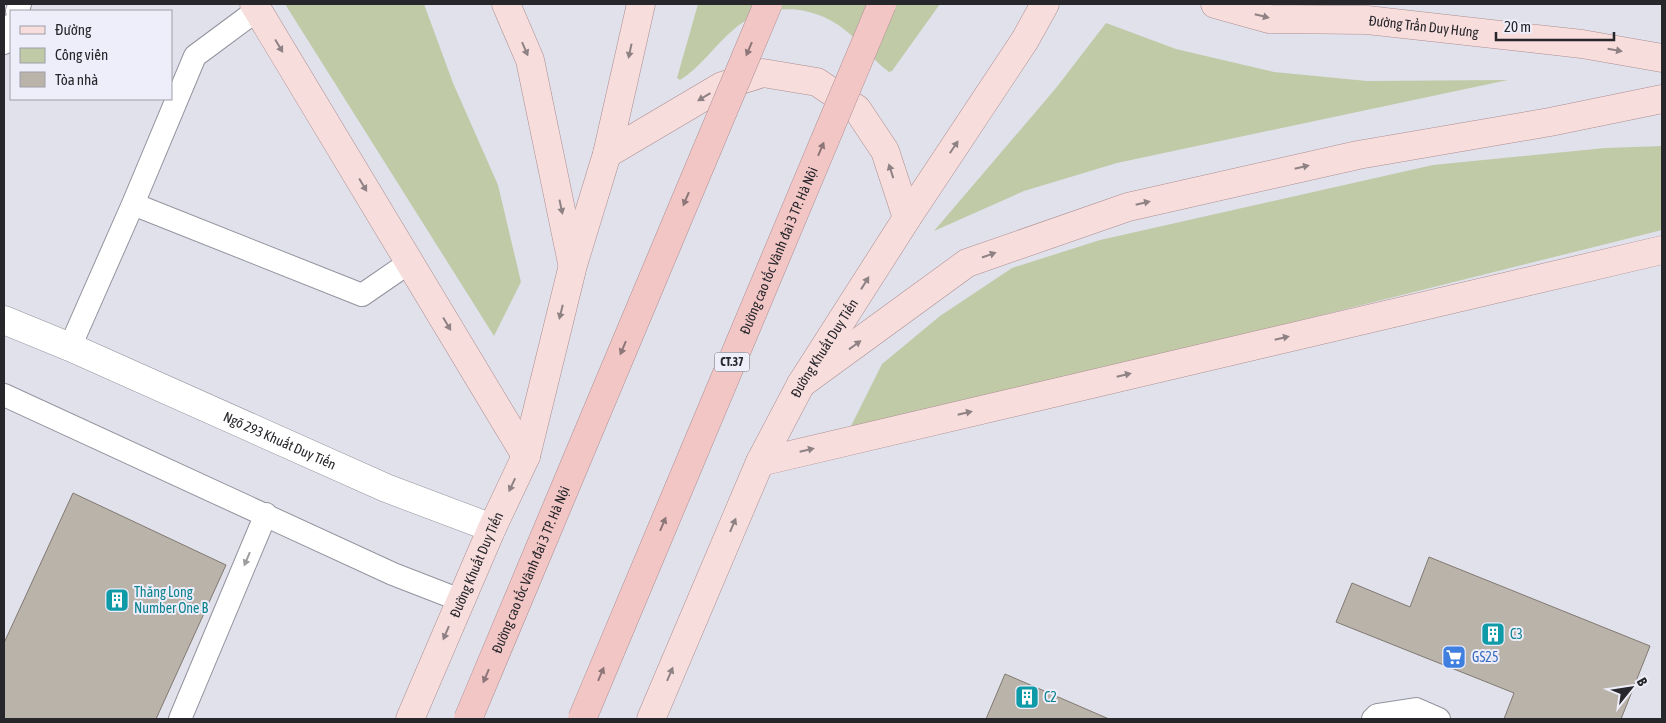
<svg xmlns="http://www.w3.org/2000/svg" width="1666" height="723" font-family="'Asap Condensed',sans-serif">
  <style>
    .green { fill: #c0caa7 }
    .building { fill: #bab3aa; stroke: #807971 }
    .lines { fill: none; stroke-linecap: round; stroke-linejoin: round }
    .service-casing { stroke: #93939e; stroke-width: 24 }
    .minor-casing { stroke: #93939e; stroke-width: 29 }
    .primary-casing { stroke: #ab8e90; stroke-width: 29 }
    .service { stroke: #fff; stroke-width: 22 }
    .minor { stroke: #fff; stroke-width: 28 }
    .primary { stroke: #f8dddd; stroke-width: 28 }
    .motorway-bridge-casing { stroke: #ab8e90; stroke-width: 29; stroke-linecap: butt }
    .motorway-bridge { stroke: #f3c6c6; stroke-width: 28 }
    .oneway { fill: #8f8284 }
    .oneway2 { fill: #8c7678 }
    .oneway3 { fill: #9d9da0 }
    .labels { text-anchor: middle; dominant-baseline: central; stroke-width: 4; stroke-linejoin: round; paint-order: stroke }
    .shield { fill: #eeeefa; stroke: #626269; stroke-width: 1 }
    .shield-label { font-size: 12px; font-weight: bold; fill: #26262b }
    .street-label { font-size: 14px; fill: #26262b; stroke: #eeeefa }
    .culture-label { font-size: 14px; fill: #0d838f; stroke: #eeeefa; text-anchor: start }
    .shop-label { font-size: 14px; fill: #366cbe; stroke: #eeeefa; text-anchor: start }
  </style>
  <rect width="100%" height="100%" fill="#e1e1ec"/>
  <!-- green -->
  <path class="green" d="M285,4h139l29,79 45,102 23,97 -27,54z
    M698,4h242l-48,67 -3,1c-17,-12 -28,-30 -44,-42 -34,-27 -80,-28 -112,0 -18,15 -33,38 -53,50l-3,-2z
    M1106,23l70,26 98,23 93,9 141,-1 -391,83 -93,28 -90,40 122,-143z
    M1662,146v84l-815,204 35,-70 58,-48 72,-48 88,-28 333,-75 172,-17z"/>
  <!-- building -->
  <path class="building" d="M73,493l153,72 -70,154h-152v-76z
    M1429,557l221,89 -29,73h-117l10,-26 -178,-71 16,-39 58,24z
    M1005,674l104,45h-123z"/>
  <g class="lines">
    <!-- service casing -->
    <g class="service-casing">
      <path id="service" d="M17,11l3,-7
        M4,43l7,-18
        M133,204l229,91 48,-33
        M70,347l63,-143 62,-148 62,-46
        M4,395l389,179 67,26
        M180,719l86,-205
        M1373,719l4,-4 39,-6 23,10"/>
    </g>
    <!-- minor casing -->
    <g class="minor-casing">
      <g id="minor">
        <path id="s1" d="M4,320l66,27 316,141 106,40"/>
      </g>
    </g>
    <!-- primary casing -->
    <g class="primary-casing">
      <g id="primary">
        <path d="M254,4l272,452"/>
        <path d="M506,4l24,56 42,203"/>
        <path id="s2" d="M1215,4l54,15 98,1 215,24 80,14"/>
        <path d="M607,154l115,-68 41,-13 54,9 40,27 28,42 22,67"/>
        <path d="M801,384l166,-121 161,-56 230,-52 192,-33 112,-23"/>
        <path d="M760,462l902,-212"/>
        <path id="s3" d="M410,719l82,-191 34,-72 47,-191 34,-111 34,-150"/>
        <path id="s4" d="M651,719l109,-257 41,-78 106,-166 118,-178 20,-36"/>
      </g>
    </g>
    <!-- service -->
    <use href="#service" class="service"/>
    <!-- minor -->
    <use href="#minor" class="minor"/>
    <!-- primary -->
    <use href="#primary" class="primary"/>
    <!-- motorway-bridge casing -->
    <g class="motorway-bridge-casing">
      <g id="motorway-bridge">
        <path id="s5" d="M468,719l300,-715"/>
        <path id="s6" d="M582,719l300,-715"/>
      </g>
    </g>
    <!-- motorway-bridge -->
    <use href="#motorway-bridge" class="motorway-bridge"/>
  </g>
  <!-- one-way arrows -->
  <defs><path id="oneway-solid" d="M-6-.8H1V-3.2L6.5 0L1 3.2V.8H-6Z" transform="scale(1.25)"/></defs>
  <g class="oneway">
    <use href="#oneway-solid" transform="translate(1262 16) rotate(14)"/>
    <use href="#oneway-solid" transform="translate(279 46) rotate(59)"/>
    <use href="#oneway-solid" transform="translate(525 49) rotate(67)"/>
    <use href="#oneway-solid" transform="translate(1615 50) rotate(10)"/>
    <use href="#oneway-solid" transform="translate(630 51) rotate(102)"/>
    <use href="#oneway-solid" transform="translate(704 97) rotate(149)"/>
    <use href="#oneway-solid" transform="translate(954 147) rotate(-56)"/>
    <use href="#oneway-solid" transform="translate(1302 167) rotate(-13)"/>
    <use href="#oneway-solid" transform="translate(891 171) rotate(-108)"/>
    <use href="#oneway-solid" transform="translate(363 185) rotate(59)"/>
    <use href="#oneway-solid" transform="translate(1143 203) rotate(-13)"/>
    <use href="#oneway-solid" transform="translate(561 207) rotate(78)"/>
    <use href="#oneway-solid" transform="translate(989 255) rotate(-19)"/>
    <use href="#oneway-solid" transform="translate(865 283) rotate(-58)"/>
    <use href="#oneway-solid" transform="translate(561 312) rotate(104)"/>
    <use href="#oneway-solid" transform="translate(447 324) rotate(59)"/>
    <use href="#oneway-solid" transform="translate(1282 338) rotate(-13)"/>
    <use href="#oneway-solid" transform="translate(855 345) rotate(-36)"/>
    <use href="#oneway-solid" transform="translate(1124 375) rotate(-13)"/>
    <use href="#oneway-solid" transform="translate(965 413) rotate(-13)"/>
    <use href="#oneway-solid" transform="translate(807 450) rotate(-13)"/>
    <use href="#oneway-solid" transform="translate(512 485) rotate(115)"/>
    <use href="#oneway-solid" transform="translate(733 525) rotate(-67)"/>
    <use href="#oneway-solid" transform="translate(446 633) rotate(113)"/>
    <use href="#oneway-solid" transform="translate(670 674) rotate(-67)"/>
  </g>
  <g class="oneway2">
    <use href="#oneway-solid" transform="translate(749 49) rotate(113)"/>
    <use href="#oneway-solid" transform="translate(821 149) rotate(-67)"/>
    <use href="#oneway-solid" transform="translate(686 199) rotate(113)"/>
    <use href="#oneway-solid" transform="translate(623 348) rotate(113)"/>
    <use href="#oneway-solid" transform="translate(663 524) rotate(-67)"/>
    <use href="#oneway-solid" transform="translate(601 674) rotate(-67)"/>
    <use href="#oneway-solid" transform="translate(486 676) rotate(113)"/>
  </g>
  <use class="oneway3" href="#oneway-solid" transform="translate(247 559) rotate(113)"/>
  <!-- icons -->
  <defs>
    <g id="building-square" transform="scale(1.25)"><rect x="-9" y="-9" width="18" height="18" rx="4" fill="#0f9aa8" stroke="#eeeefa"/><path d="M-4-6H4V6H1V3H-1V6H-4ZM-2.5-4.3h1.7v1.8h-1.7ZM.8-4.3h1.7v1.8H.8ZM-2.5-1h1.7V.8h-1.7ZM.8-1h1.7V.8H.8Z" fill="#fff"/></g>
    <g id="supermarket-square" transform="scale(1.25)"><rect x="-9" y="-9" width="18" height="18" rx="4" fill="#3f7fe0" stroke="#eeeefa"/><path d="M-6-5.5h2.5l.6 2H6L4.5 2H-2.5L-4.4-4H-6ZM-1.5 3.2a1.3 1.3 0 1 0 .1 0ZM3 3.2a1.3 1.3 0 1 0 .1 0Z" fill="#fff"/></g>
  </defs>
  <g fill-rule="evenodd">
    <use href="#building-square" x="117" y="600"/>
    <use href="#building-square" x="1493" y="634"/>
    <use href="#supermarket-square" x="1454" y="657"/>
    <use href="#building-square" x="1027" y="697"/>
  </g>
  <g class="labels">
    <!-- shield labels -->
    <rect class="shield" x="714.5" y="352.5" width="35" height="19" rx="4"/>
    <g class="shield-label">
      <text x="732" y="362">CT.37</text>
    </g>
    <!-- street labels -->
    <g class="street-label">
      <text stroke="none"><textPath href="#s2" startOffset="211">Đường Trần Duy Hưng</textPath></text>
      <text stroke="none"><textPath href="#s6" startOffset="508">Đường cao tốc Vành đai 3 TP. Hà Nội</textPath></text>
      <text stroke="none"><textPath href="#s4" startOffset="410">Đường Khuất Duy Tiến</textPath></text>
      <text stroke="none"><textPath href="#s1" startOffset="301">Ngõ 293 Khuất Duy Tiến</textPath></text>
      <text stroke="none"><textPath href="#s3" startOffset="168">Đường Khuất Duy Tiến</textPath></text>
      <text stroke="none"><textPath href="#s5" startOffset="162">Đường cao tốc Vành đai 3 TP. Hà Nội</textPath></text>
    </g>
    <!-- culture labels -->
    <g class="culture-label">
      <text x="134" y="592">Thăng Long<tspan x="134" dy="16">Number One B</tspan></text>
      <text x="1510" y="634">C3</text>
      <text x="1044" y="697">C2</text>
    </g>
    <!-- shop labels -->
    <g class="shop-label">
      <text x="1472" y="657">GS25</text>
    </g>
  </g>
  <!-- border -->
  <rect width="1666" height="723" fill="none" stroke="#26262b" stroke-width="10"/>
  <!-- legend -->
  <rect x="10" y="10" width="162" height="90" fill="#eeeefa" stroke="#9e9ea7"/>
  <rect x="20" y="26" width="25" height="8" fill="#f8dddd" stroke="#9e9ea7"/>
  <text x="55" y="35" font-size="15" fill="#26262b">Đường</text>
  <rect x="20" y="48" width="25" height="15" fill="#c0caa7" stroke="#9e9ea7"/>
  <text x="55" y="60" font-size="15" fill="#26262b">Công viên</text>
  <rect x="20" y="72" width="25" height="15" fill="#bab3aa" stroke="#9e9ea7"/>
  <text x="55" y="85" font-size="15" fill="#26262b">Tòa nhà</text>
  <!-- north arrow -->
  <g transform="translate(1631 688) rotate(60)" stroke="#eeeefa" stroke-width="4" paint-order="stroke">
  <path d="M0-4L9 19L0 12L-9 19Z" fill="#26262b"/>
  <text y="-8" font-size="14" font-weight="bold" text-anchor="middle" fill="#26262b">B</text>
  </g>
  <!-- scale -->
  <path d="M1496 32v8h118v-8" fill="none" stroke="#26262b" stroke-width="2.5"/>
  <text x="1504" y="32" font-size="15" fill="#26262b" stroke="#eeeefa" stroke-width="4" paint-order="stroke">20 m</text>
</svg>
